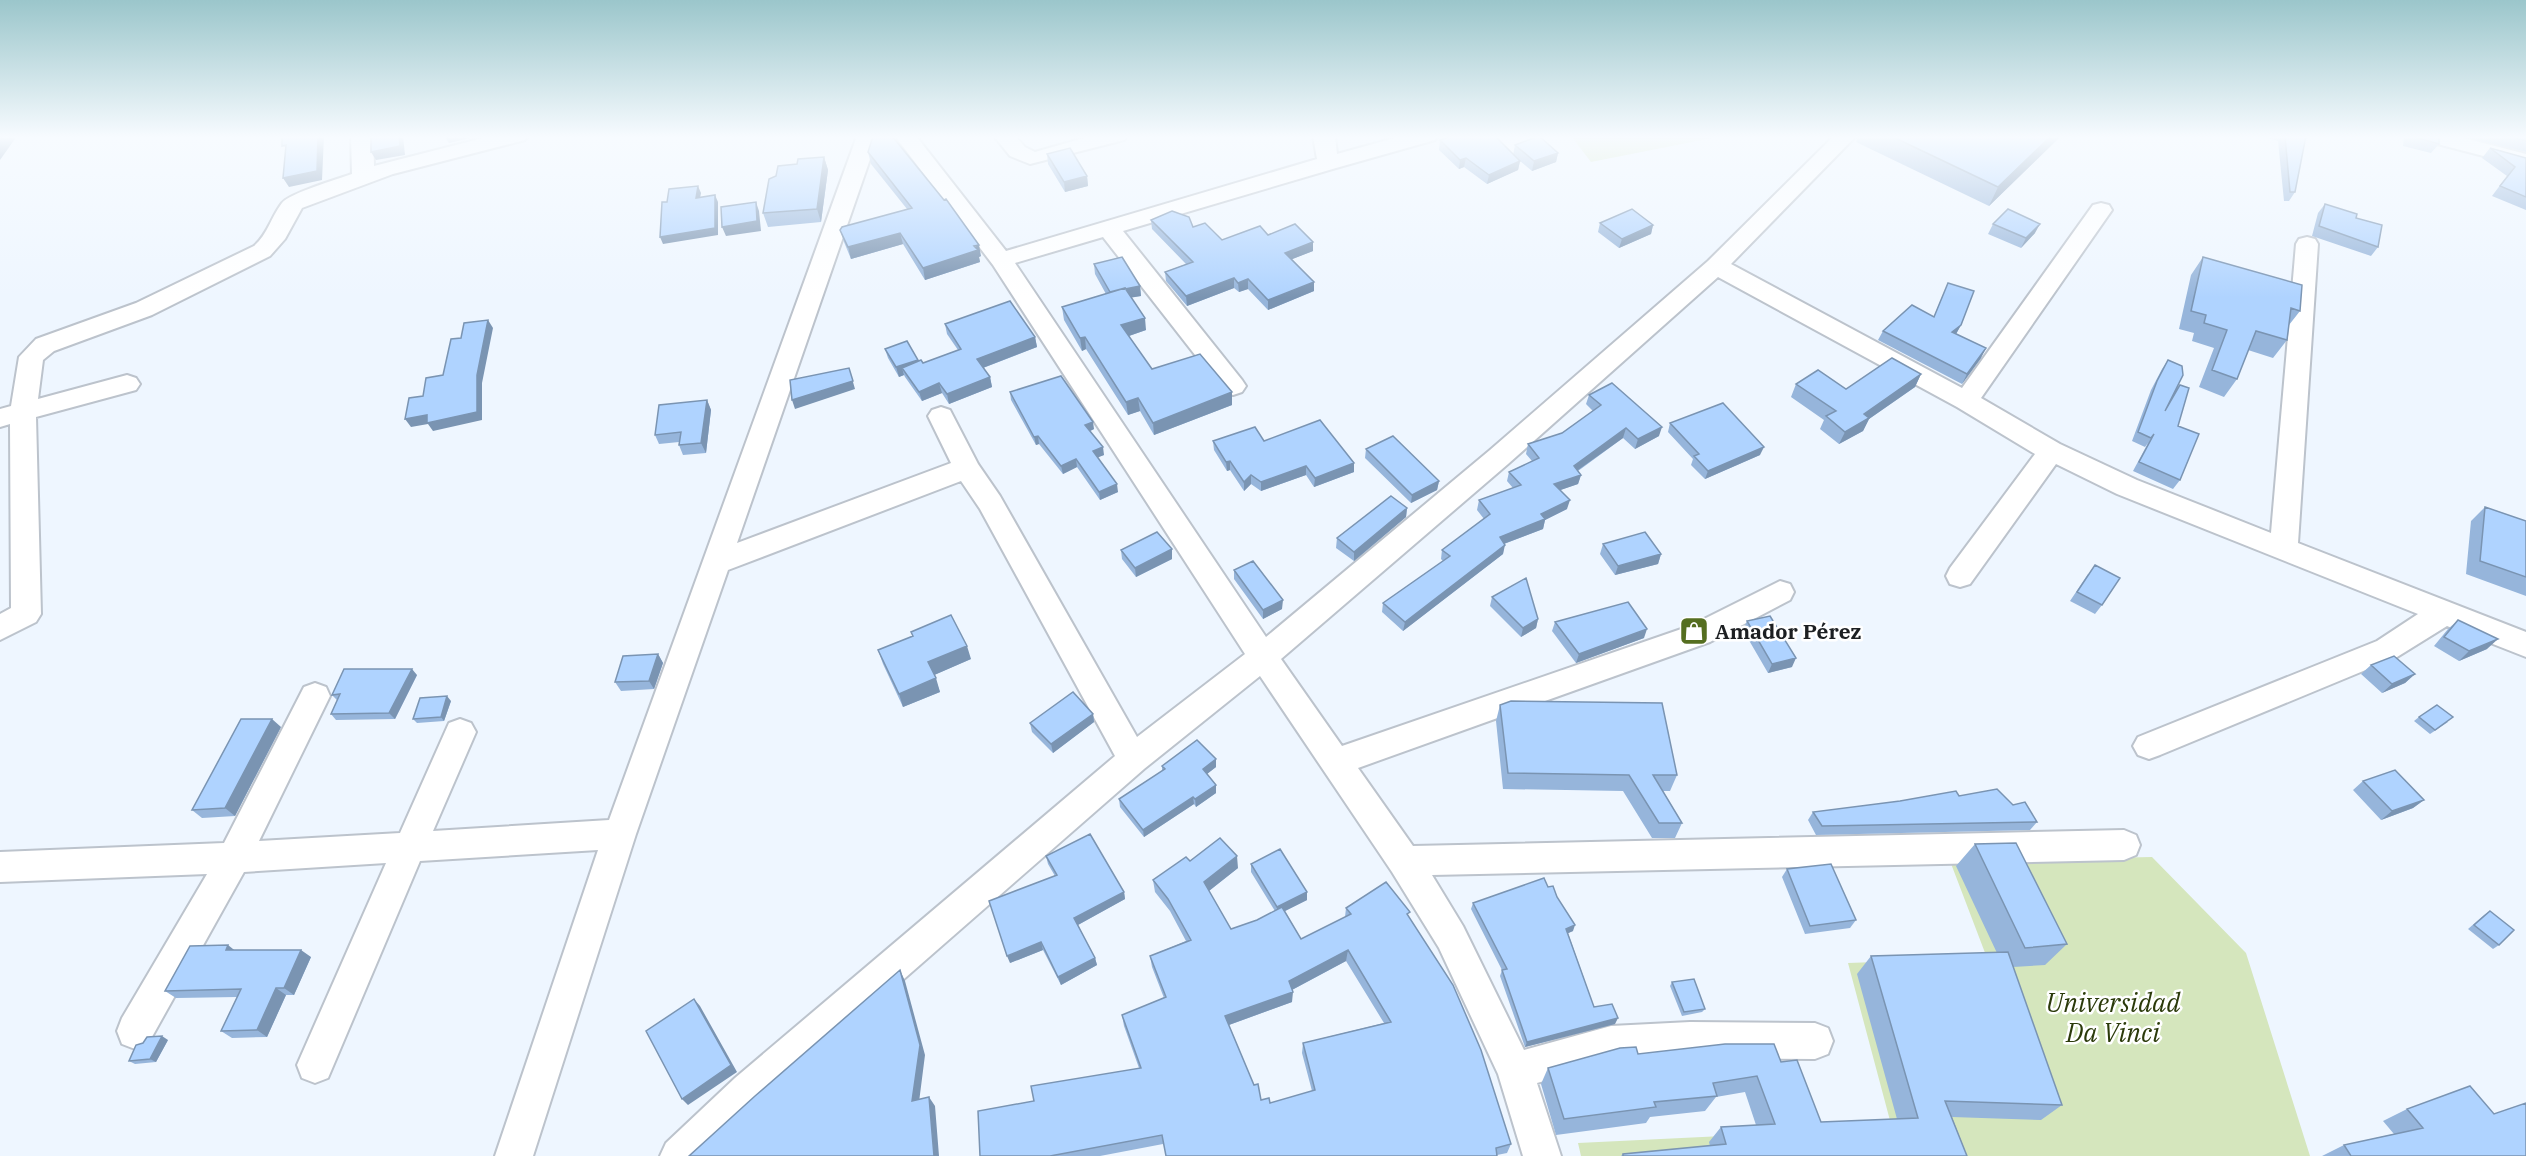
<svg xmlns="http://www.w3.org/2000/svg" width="2526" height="1156" font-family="'IBM Plex Serif',serif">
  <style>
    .green { fill: #d5e6bd }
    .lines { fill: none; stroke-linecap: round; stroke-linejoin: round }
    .minor-casing { stroke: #bcc3cc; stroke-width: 4 }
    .minor { fill: #fff; fill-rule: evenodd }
    .wall { fill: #96b5db; fill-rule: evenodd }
    .shaded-wall { fill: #7a94b2 }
    .building { fill: #afd3ff; stroke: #7a94b2; stroke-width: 1.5; fill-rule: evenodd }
    .labels { text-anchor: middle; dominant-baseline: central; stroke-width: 5; stroke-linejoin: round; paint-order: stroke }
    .poi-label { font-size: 21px; font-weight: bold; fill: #1c1f22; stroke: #fff; text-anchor: start }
    .near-park-label { font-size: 26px; font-style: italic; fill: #2b3a0a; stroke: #fff }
  </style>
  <rect width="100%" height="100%" fill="#eef6ff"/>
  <!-- green -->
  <path class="green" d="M1571,136h151l-131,26z
    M2152,857l94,96 64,203h-729l-3,-13 314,-15 -44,-165 139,-5 -37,-97z"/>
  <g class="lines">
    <!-- minor casing -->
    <g class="minor-casing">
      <path id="minor" d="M351,136h22l1,30 117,-30h37l-3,4 -132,34 -91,34 -17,31 -15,17 -118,59 -98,36 -11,9 -5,39 89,-24 9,3 4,6 -4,6 -100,27 5,197 -5,8 -36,18v-26l11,-6 -1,-184 -10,3v-18l11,-3 8,-49 17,-18 100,-36 118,-57c14,-12 17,-29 28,-43 8,-10 56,-24 70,-29z
        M857,136h21l-141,407 214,-80 -23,-47 4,-6 9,-3 9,3 28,54 22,32 137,241 108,-83 -252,-389 -98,-129h21l90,115 311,-92 -4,-23h22l2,18 65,-18h36l-3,4 -99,28 -213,63 119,149 4,6 -4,6 -9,3 -9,-3 -121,-155 -88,26 251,374 224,-187 218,-189 126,-125h22l-125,128 231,124 131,-183 8,-2 8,2 3,5 -131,188 79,46 77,36 134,53 25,-289 3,-5 8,-2 8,2 3,5 -20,299 228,89v25l-79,-31 -50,31 -237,98 -11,4 -11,-4 -5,-9 5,-9 239,-96 41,-27 -301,-120 -61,-30 -86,120 -10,3 -10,-3 -4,-8 4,-8 85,-114 -78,-47 -239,-130 -210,187 -227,195 61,87 348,-120 90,-45 10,3 4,8 -4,8 -80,42 -352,126 55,78 711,-16 12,5 4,10 -4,10 -12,5 -692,15 31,51 61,124 87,-24 79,-4 125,1 13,5 5,13 -5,13 -13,5 -125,-1 -79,4 -74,21 24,73h-38l-25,-82 -59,-126 -47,-76 -132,-196 -116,93 -383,335 -54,52h-47l6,-13 69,-65 380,-322 -135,-247 -19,-28 -233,89 -92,264 -103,322h-38l103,-306 -178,11 -92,217 -13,5 -13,-5 -5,-13 89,-202 -142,9 -96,172 -13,5 -13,-5 -5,-13 5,-13 85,-144 -207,8v-30l224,-9 80,-156 11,-4 11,4 4,9 -71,145 141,-8 49,-110 11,-4 11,4 5,9 -43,99 176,-11z
        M994,136h21l10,11 10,5 56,-16h36l-3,4 -94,24 -20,-8z
        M2419,136h37l70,18v13l-104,-27z"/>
    </g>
    <!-- minor -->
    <use href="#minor" class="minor"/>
  </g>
  <!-- wall -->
  <path class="wall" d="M1449,136h46l25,25 -2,9 -31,14 -23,-17 -5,2 -20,-19 1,-10 10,-3z
    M1858,136h203l-72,70 -133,-64z
    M2261,136h45l-11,56 -6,9h-5l-6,-60z
    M2404,136h35v8l-8,9 -28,-7z
    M2460,136h66v16z
    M1515,145l43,8 -2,9 -24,9 -19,-16z
    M2490,148l36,10v52l-34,-14 15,-20 -25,-18z
    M868,152l113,104 -2,1 1,5 -55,18 -22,-36 -52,15 -7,-17 -4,-12 67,-21 -36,-45z
    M1047,154l40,22 1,10 -23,6 -17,-28z
    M824,157l4,13 -7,52 -53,5 -5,-14 34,-49z
    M2325,204l53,43 -7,9 -59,-20 6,-23z
    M1151,220l42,7 29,13 46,-5 45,16 -21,8 22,23v9l-46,19 -20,-21 -9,3 -5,-4 -47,18 -21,-25 -1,-9 21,-8 -34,-35z
    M1600,223l53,2 -2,9 -32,14 -21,-16z
    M1993,224l42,9 -14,15 -33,-14z
    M2203,257l97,54 -11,14 -2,15 -14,18 -25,-8 -11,29 -13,18 -25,-10 15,-39 -22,-7 2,-8 -15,-4 12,-54z
    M1094,264l46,22 1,10 -10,1 15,33 -17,6 23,33 80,23v13l-78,30 -14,-24 -12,4 -42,-66 -4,2 -18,-31 -2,-13 44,-13 -11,-20z
    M1948,283l13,42 -5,9 25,24 -19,26 -84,-44 5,-9 51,-15z
    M945,324l90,13 2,10 -54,21 7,9 2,10 -43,17 -7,-11 -20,8 -17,-24 -1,-2 -5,2 -11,-19 -3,-9 38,14 35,-13 -11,-16z
    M2168,360l2,39 10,-14 -2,41 2,54 -7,9 -40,-18 15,-28 -3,4 -13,-6 19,-51 11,-21z
    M1921,374l-6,13 -46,32 -6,12 -24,13 -19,-15 4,-9 -33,-23 5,-13 50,5z
    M1010,392l84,37 -4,2 14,24 -6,2 20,35 -18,8 -23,-33 -14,7 -24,-30 -3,1 -25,-45z
    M1589,395l70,41 -24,13 -12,-11 -45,33 3,4 -3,9 -18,6 7,19 -22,11 -2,9 -39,15 -1,10 -100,77 -21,-19 1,-9 60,-42 -2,-2 1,-9 42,-31 -7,-9 2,-10 34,-12 -6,-7 2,-9 23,-11 -6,-7 2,-10 34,-11 31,-22 -7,-7z
    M707,400l4,10 -5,43 -23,2 -4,-10v-3l-20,2 -4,-9z
    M1670,423l90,32 -55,24 -14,-14 2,-6 -25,-27z
    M1213,441h51l90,22v9l-40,15 -8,-12 -45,16 -10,-7 -7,7 -14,-21 -3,1 -13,-21z
    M1366,449l73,32 -2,9 -26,13 -46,-45z
    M2485,507l41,14v75l-60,-22 5,-53z
    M1407,508l-1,9 -52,44 -18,-13 1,-10z
    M1603,544l58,10 -3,10 -43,11 -15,-21z
    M1172,549v10l-36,18 -14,-18 -1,-9z
    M1234,570l48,39 -19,10 -29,-40z
    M2088,574l14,31 -7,9 -25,-13z
    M1492,597l46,22 -2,9 -15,9 -31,-31z
    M2458,620l29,29 -28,12 -25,-15 14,-17z
    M1747,621l45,46 -24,6 -25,-43z
    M1555,622l89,16 -68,25 -24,-32z
    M911,632l60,27 -37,16 6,17 -37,15 -20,-43 -5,-14 35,-14z
    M658,654l5,9 -9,26 -33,2 -6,-9z
    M2371,665l44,9 -10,9 -23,10 -21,-19z
    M417,675l-22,44 -59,1 -5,-6 6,-14 -5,-5z
    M451,701l-7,20 -27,2 -4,-4z
    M1500,705l177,70 -7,16h-7l19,32 -7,15h-23l-29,-47 -120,-2 -7,-68z
    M1093,714l1,8 -41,31 -21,-21 -2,-9z
    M2419,717l29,5 -18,12 -16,-13z
    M281,727l-46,89 -33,2 -10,-8z
    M1216,759v8l-9,7 9,11v8l-20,14 -2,-3 -50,33 -24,-30 -1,-8 43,-28v-5z
    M2363,781l61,19 -11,8 -32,12 -28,-30z
    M1959,796l54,9 24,17 -7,8 -214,5 -8,-15 5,-8z
    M1975,844l92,100 -22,21 -32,2 49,138 -21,15 -89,-3 15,39h-346l2,-2 87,-8 -1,-4 12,-15 35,-2 -11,-33 -29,5 -11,14 -55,6 -4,6 -90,12 -15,-51 7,-16 90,-14 143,8 40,60 76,-3 -40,-145 14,-18 126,-3 -41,-87z
    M1046,856l78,36 1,7 -47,26 17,33 2,7 -36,20 -18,-35 -33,13 45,-87 -7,-12z
    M1190,861l48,7 -29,23 22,38 26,-9 18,-9 -24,-39v-8l56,28v8l-22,11 16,28 44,-22 1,-9 63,9 102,227 -4,9 -10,2 -334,-11 -63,12h-120l54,-55 105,-33 -15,-42 -2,-11 42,-17 -12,-31 -2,-11 36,-15 -16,-30 -15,-19 -2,-12zM1346,961l38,62 -81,20 -1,10 10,38 -42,12 -9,-3 -7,-15 -25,-60 63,-23v-12z
    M1787,869l69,51 -6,8 -45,6 -23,-57z
    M1548,887l9,10 16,34 -5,2 26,74 21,17 -90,23 -25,-71 2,-6 -31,-61 2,-6z
    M2490,911l9,34 -6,4 -25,-20 16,-14z
    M235,950l76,7 -17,38h-8l-19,42 -35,1 -11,-7 16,-34 -61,1 -11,-7z
    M1672,982l33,27 -3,3 -20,4 -12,-30z
    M168,1040l-12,22 -21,2 -6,-3z
    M2407,1109l87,5 32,42h-204l22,-11 50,-11 -11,-13z"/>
  <!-- shaded-wall -->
  <path class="shaded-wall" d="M0,136h17l-17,24z
    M318,136h6l-2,44 -33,7 -6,-9z
    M399,136h4l2,19 -29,5 -5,-8z
    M479,136l-30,7 -4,-6z
    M2051,136h10l-72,70 9,-19z
    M1558,153l-2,9 -24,9 2,-10z
    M824,157l4,13 -7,52 -4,-13z
    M1466,158l-2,9 -5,2 1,-9z
    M1520,161l-2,9 -31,14 2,-9z
    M1087,176l1,10 -23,6 -1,-10z
    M698,186l3,7 -2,11 -3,-6z
    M715,195l3,7v33l-55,9 -3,-7z
    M756,202l3,9 2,20 -35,5 -4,-9z
    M2040,224l-5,9 -14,15 5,-10z
    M1653,225l-2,9 -32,14 3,-9z
    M900,233l3,11 -52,15 -3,-12z
    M1313,242v9l-28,11v-9z
    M979,245l2,11 -2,1 1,5 -55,18 -2,-12z
    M1234,278v10l-47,18 -1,-10z
    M1248,279v10l-9,3 -1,-9z
    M1314,282v9l-46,19v-10z
    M1140,286l1,10 -30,5 -1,-9z
    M1145,318l1,12 -23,8 -2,-13z
    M488,320l5,8 -11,55v37l-49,11 -5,-7 -17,3 -6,-8 72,-44z
    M1961,325l-5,9 -4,-2z
    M1035,337l2,10 -57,22 -3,-10z
    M1085,337l1,12 -4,2 -2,-13z
    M1986,348l-5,10 -19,26 5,-10z
    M918,360l2,9 -18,-1 2,7 -5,2 -3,-10z
    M849,368l6,21 -60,20 -3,-9z
    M1921,374l-6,13 -46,32 -6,12 -24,13 6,-12 19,-18z
    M990,377l2,10 -43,17 -2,-10z
    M939,383l3,10 -20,8 -3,-9z
    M1232,392v13l-78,30 -1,-12z
    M1138,398l2,13 -12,4 -2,-13z
    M707,400l4,10 -5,43 -5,-10z
    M1093,422l1,7 -8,4 -1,-8z
    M1662,427l-3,9 -24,13 3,-10z
    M1626,428l-3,10 -52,37 3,-9z
    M1038,436l1,8 -3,1 -2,-8z
    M1103,447l1,8 -10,4 -1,-8z
    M1764,447l-4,8 -55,24 3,-8z
    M1076,459l1,8 -14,7 -2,-8z
    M1230,461v9l-3,1 -1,-9z
    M1354,463v9l-40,15 1,-9z
    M1306,466v9l-45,16v-9z
    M1251,475v9l-7,7v-9z
    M1581,475l-3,9 -26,9 2,-9z
    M1439,481l-2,9 -26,13 1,-8z
    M1117,484l1,8 -18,8 -1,-8z
    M1570,500l-3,9 -22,11 -2,9 -45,17 2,-9 41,-23z
    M1407,508l-1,9 -52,44v-9z
    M1505,545l-2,9 -100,77 2,-9z
    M1172,549v10l-36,18 -1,-9z
    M1661,554l-3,10 -43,11 3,-9z
    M1283,600l-1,9 -19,10v-9z
    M1538,619l-2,9 -15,9 2,-9z
    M1647,629l-3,9 -68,25 3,-9z
    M2498,639l-11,10 -28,12 10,-10z
    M967,646l4,13 -39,17 -4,-14z
    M658,654l5,9 -9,26 -5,-8z
    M1796,658l-4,9 -24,6 4,-9z
    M412,669l5,6 -22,44 -6,-6z
    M2415,674l-10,9 -23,10 10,-9z
    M936,678l4,14 -37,15 -4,-13z
    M447,696l4,5 -7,20 -3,-4z
    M1093,714l1,8 -41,31 -2,-9z
    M272,719l9,8 -46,89 -10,-8z
    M1216,759v8l-13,10v-8z
    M1216,785v8l-20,14 -1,-8z
    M1193,797l1,7 -50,33 -1,-7z
    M2424,800l-11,8 -32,12 11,-9z
    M1237,856l1,12 -33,26 -1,-12z
    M1124,892l1,7 -49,27 -2,-8z
    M1307,892v8l-30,15v-8z
    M1575,925l-2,6 -9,4 2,-6z
    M1041,942l2,8 -33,13 -3,-7z
    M228,945l10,8 -12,-3z
    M301,950l10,7 -17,38 -10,-7z
    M1348,950l-2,11 -58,31 1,-11z
    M1095,958l2,7 -36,20 -3,-8z
    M900,970l5,11 20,74 -7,55 -6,-9z
    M276,988l10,7 -19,42 -10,-7z
    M1293,992l-1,10 -66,24 -1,-10z
    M694,999l6,7 37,66 -49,33 -6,-6z
    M1618,1018l-3,6 -90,23 2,-5z
    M162,1036l6,4 -12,22 -6,-3z
    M929,1097l6,9 4,50h-5z"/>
  <!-- building -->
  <path class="building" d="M282,136h36l-1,35 -34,7 3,-33 -4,1z
    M371,136h28l1,10 -29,6z
    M873,136h19l52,64 2,-1 33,46 -5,1 4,4 -55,18 -23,-35 -52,14 -8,-17 2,-3 70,-19 -44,-56z
    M1452,136h43l25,25 -31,14 -23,-17 -6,2 -20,-20z
    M1539,136l19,17 -24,8 -19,-16z
    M1891,136h160l-53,51z
    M2285,136h21l-11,56h-5z
    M2411,136h28v8z
    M2508,136h18v5z
    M1070,148l17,28 -23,6 -17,-28z
    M2490,148l36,10v39l-26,-11 15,-19z
    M824,157l-7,52 -54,4 6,-34 7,-3 2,-10 19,-2 1,-5z
    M698,186l-2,12 19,-3v33l-55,9 2,-35h5l2,-13z
    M756,202l1,19 -35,6 -1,-20z
    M2325,204l32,10 -1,4 26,7 -4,22 -59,-21z
    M1632,209l21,16 -31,14 -22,-16z
    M2008,209l32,15 -14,14 -33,-14z
    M1172,211l17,6 4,10 12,-4 17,17 38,-14 8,9 27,-11 18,18 -28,11 29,29 -46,18 -20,-21 -10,4 -4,-5 -48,18 -21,-24 28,-10 -42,-42z
    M1122,257l18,29 -15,3v-1l-15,4 -16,-28z
    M2203,257l99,28 -2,26 -9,-3 -4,32 -31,-9 -19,48 -25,-9 15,-40 -23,-7 2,-8 -15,-4z
    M1948,283l26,8 -13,34 -9,7 34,16 -19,26 -84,-43 29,-26 22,12z
    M1125,288l20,30 -24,7 31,44 48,-15 32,38 -79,31 -15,-25 -12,4 -41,-65 -5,1 -18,-31z
    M1010,301l25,36 -58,22 13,18 -43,17 -8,-11 -20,9 -17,-24 19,-8 2,3 38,-14 -16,-25z
    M488,320l-11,55v37l-50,11v-8l-22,4 4,-21 14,-2 3,-18 17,-3 8,-36 10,-1 3,-15z
    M907,341l11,19 -22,7 -11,-18z
    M1892,358l29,16 -57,40 5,4 -24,14 -19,-16 10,-5 -40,-27 22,-14 28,19z
    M2168,360l14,6 1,9 -18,36 15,-26 9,3 -11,38 21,8 -19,46 -41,-18 15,-28 -3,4 -13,-6 19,-51z
    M849,368l4,13 -61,19 -2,-20z
    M1061,376l32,46 -8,3 18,22 -10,4 24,33 -18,8 -23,-33 -15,7 -23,-30 -4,1 -24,-45z
    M1612,383l50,44 -24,12 -12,-11 -52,38 7,9 -27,9 16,16 -29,14 4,5 -45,18 5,8 -100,77 -22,-19 67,-47 -8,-6 48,-36 -11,-14 42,-15 -12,-13 30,-14 -11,-14 34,-11 39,-28 -12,-10z
    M707,400l-6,43 -22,2 2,-13 -26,3 4,-30z
    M1723,403l41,44 -56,24 -14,-15 5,-2 -29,-31z
    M1320,420l34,43 -39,15 -9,-12 -45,16 -10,-7 -7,7 -14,-21 -4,1 -13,-21 42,-14 9,14z
    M1393,436l46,45 -27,14 -46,-46z
    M1391,496l16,12 -53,44 -17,-14z
    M2485,507l41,14v56l-46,-16z
    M1157,532l15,17 -37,19 -14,-18z
    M1645,532l16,22 -43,12 -15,-22z
    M1253,561l30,39 -20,10 -29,-40z
    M2095,565l25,13 -18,27 -25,-13z
    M1526,578l12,41 -15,9 -31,-31z
    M1628,602l19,27 -68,25 -24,-32z
    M951,615l16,31 -39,16 8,16 -37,16 -21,-44 35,-14 -2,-4z
    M1770,616l26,42 -24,6 -25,-43z
    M2458,620l40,19 -29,12 -25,-14z
    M658,654l-9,27 -34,1 8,-26z
    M2394,656l21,18 -23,10 -21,-19z
    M344,669h68l-23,44 -58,1 9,-20 -8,1z
    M1073,692l20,22 -42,30 -21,-21z
    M447,696l-6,21 -28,2 7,-21z
    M1511,701l151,2 15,72h-24l29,48h-23l-30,-48 -121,-2 -8,-68z
    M2437,705l16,12 -18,13 -16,-13z
    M241,719h31l-47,89 -33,2z
    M1197,740l19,19 -13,10 13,16 -21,14 -2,-2 -50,33 -24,-31 46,-30 -3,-3z
    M2395,770l29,30 -32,11 -29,-30z
    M1997,789l16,16 12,-3 12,20 -215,4 -9,-14 87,-11 56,-10 3,5z
    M1090,834l34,58 -50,26 21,40 -37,19 -17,-35 -34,14 -18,-55 68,-26 -11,-19z
    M1220,838l17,18 -33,26 27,47 26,-9 25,-13 19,32 50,-25 -5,-6 40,-26 24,30 -3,2 46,71 28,65 30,94 -15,4 1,8h-331l-4,-21 -112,21h-70l-2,-45 56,-10 -3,-15 110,-18 -19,-53 44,-18 -16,-41 41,-16 -23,-41 -15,-19 33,-23 4,4zM1348,950l43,72 -88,21 12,47 -45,13 -1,-5 -8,2 -3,-16 -4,1 -29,-69 68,-24 -4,-11z
    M2016,843l51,101 -42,4 -50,-104z
    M1280,849l27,43 -30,15 -26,-43z
    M1831,864l25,56 -46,6 -23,-57z
    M1544,878l4,9 5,-1 4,11 18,28 -9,4 28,78 18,-3 6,14 -91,24 -25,-72 5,-1 -34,-66z
    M2490,911l24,19 -15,15 -25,-20z
    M228,945l-2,5h75l-17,38h-8l-19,42 -36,1 20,-42 -76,2 25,-45z
    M2008,952l54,153 -117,-4 22,55h-344v-2l103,-10 -5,-17 54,-3 -18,-48 -44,7 4,13 -63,6 2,5 -92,12 -16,-51 72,-20 16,-1 2,7 87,-10h49l7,18 16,-2 24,62 97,-4 -47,-162z
    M900,970l20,75 -8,56 17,-4 5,59h-245l66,-60z
    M1694,979l11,30 -21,3 -12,-30z
    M694,999l37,66 -49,34 -36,-68z
    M162,1036l-12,23 -21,2 7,-16 7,-2 4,-6z
    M2470,1086l24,28 32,-11v53h-175l-7,-11 79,-17 -16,-19z"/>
  <!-- sky -->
  <linearGradient id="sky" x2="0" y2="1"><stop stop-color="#9bc6cb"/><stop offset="0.46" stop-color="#f7fbff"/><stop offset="1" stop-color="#f7fbff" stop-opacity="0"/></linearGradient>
  <rect width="2526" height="298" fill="url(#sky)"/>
  <!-- icons -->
  <defs>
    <g id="shop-square" transform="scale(1.5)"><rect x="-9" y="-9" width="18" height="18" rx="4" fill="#556e20" stroke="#fff"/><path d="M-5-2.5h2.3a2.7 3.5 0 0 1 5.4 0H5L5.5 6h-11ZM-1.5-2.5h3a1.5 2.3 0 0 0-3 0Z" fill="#fff"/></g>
  </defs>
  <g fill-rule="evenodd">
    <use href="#shop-square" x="1694" y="631"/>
  </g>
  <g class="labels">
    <!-- poi labels -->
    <g class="poi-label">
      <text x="1715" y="631">Amador Pérez</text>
    </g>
    <!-- near-park labels -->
    <g class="near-park-label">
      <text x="2113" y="1002">Universidad<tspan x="2113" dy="30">Da Vinci</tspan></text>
    </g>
  </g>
</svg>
